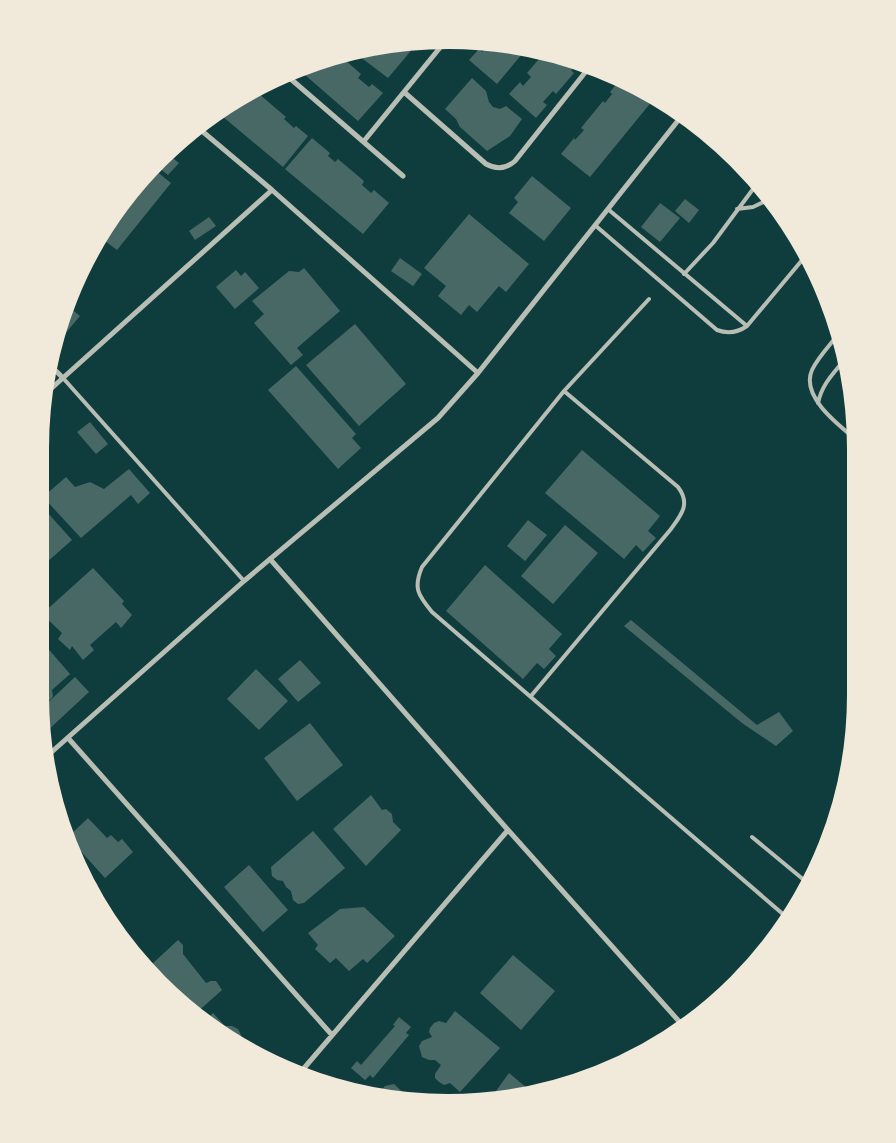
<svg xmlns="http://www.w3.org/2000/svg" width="896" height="1143" font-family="Barlow,sans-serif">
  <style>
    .building { fill: #486865 }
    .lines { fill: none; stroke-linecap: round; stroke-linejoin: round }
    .service { stroke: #b8beb3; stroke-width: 4 }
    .minor { stroke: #b8beb3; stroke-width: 5 }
    .rim { fill: none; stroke: #f1e9da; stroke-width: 6 }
  </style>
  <rect width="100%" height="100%" fill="#0f3d3e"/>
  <!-- building -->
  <path class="building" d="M420,40l-32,38 -29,-22 7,-8 28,-7z
    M489,41l39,6 -31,37 -28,-24 10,-11 3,3 9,-9z
    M552,51l27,10 -8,9 3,3 -18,21 -3,-3 -10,11 4,3 -11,13 -27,-24 11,-12 3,4 8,-9 -4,-4 18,-21 4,3z
    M338,54l23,20 -3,4 11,9 3,-3 11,9 -25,28 -61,-53 19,-9z
    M622,77l31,23 -63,77 -29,-23 13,-16 1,2 9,-10 -3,-2 22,-27 2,2 7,-9 -2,-2z
    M472,78l14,13 3,11 4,5 7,2 6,-3 16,13 -12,17 -23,15 -27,-24 -4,-8 -11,-10z
    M249,90l7,5 2,-2 28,24 -2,2 10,9 2,-2 12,10 -25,31 -67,-56z
    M312,138l18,15 -2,3 7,6 3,-3 26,22 -2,4 9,8 3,-3 15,13 -26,31 -78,-65z
    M165,152l14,11 -11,12 -14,-11z
    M151,167l20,16 -54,67 -16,-12 22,-40z
    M532,176l39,32 -27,33 -35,-28 9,-11 -4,-4z
    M685,199l14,11 -10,13 -14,-12z
    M660,203l20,15 -20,24 -19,-15z
    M469,214l60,50 -23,28 -7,-6 -22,26 -8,-7 -8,10 -23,-19 8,-10 -22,-18z
    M209,217l7,9 -21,14 -6,-9z
    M400,258l22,16 -9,12 -22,-15z
    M304,268l36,43 -43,37 6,7 -12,10 -37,-42 10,-9 -12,-13 37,-30 10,1z
    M236,270l5,6 4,-4 14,16 -24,21 -19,-22z
    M65,304l15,12 -16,19 -7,-7 2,-12z
    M355,324l51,60 -47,42 -53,-61z
    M296,366l60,68 -4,4 9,10 -23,21 -70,-79z
    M90,422l18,22 -12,10 -19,-22z
    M582,450l78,66 -12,15 8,7 -13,14 -7,-7 -12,14 -79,-66z
    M129,469l21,24 -12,11 -7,-9 -50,43 -38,-41 23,-20 9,10 15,-5 14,7z
    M38,502l34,38 -34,30z
    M528,520l19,15 -22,26 -18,-15z
    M565,525l33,28 -45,51 -32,-28z
    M485,565l77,69 -13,15 7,7 -12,13 -7,-6 -14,16 -77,-68z
    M93,568l31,33 -2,3 10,11 -11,13 -5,-6 -26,23 4,5 -11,10 -11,-14 -2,4 -12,-11 4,-6 -20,-19z
    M631,620l126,105 22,-13 14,19 -17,15 -34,-23 -118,-97z
    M38,637l32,37 -18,16 1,6 -2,3 -4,2h-7l-2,1z
    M300,660l21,23 -23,19 -20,-23z
    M256,669l32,32 -29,29 -32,-31z
    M75,677l14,15 -43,40 -4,-4 -2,-18z
    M310,723l33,42 -46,36 -33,-43z
    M371,795l11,15 4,-1 6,5 1,8 8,8 -35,36 -33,-37z
    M88,818l19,20 4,-3 7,7 4,-3 11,13 -28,26 -37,-41z
    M313,831l32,37 -41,35 -6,1 -5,-4 -2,-9 -5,-4 -3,-6 -6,-1 -5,-4 -1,-9z
    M77,862l21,23 -9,8z
    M249,865l39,45 -25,22 -39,-45z
    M364,907l31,29 -28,27 -4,-4 -14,12 -13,-13 -6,5 -15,-14 3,-4 -10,-12 32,-24z
    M178,940l5,5v9l23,29 5,-2h5l6,9 -27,24 -37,-29 -9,-11 5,-5 -3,-4z
    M513,955l42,36 -34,39 -41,-37z
    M455,1011l45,37 -40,44 -10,-9 -6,2 -5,-3 -4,-4v-4l6,-9 -6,-5h-6l-7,-3 -3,-11 3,-5 10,-4 -3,-5 1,-4 4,-5 5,-2 7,2z
    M213,1013l12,13h7l6,3 3,6 -1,8 11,11 -8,-3 -38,-30z
    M399,1017l12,10 -5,6 3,2 -36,43 -3,-3 -5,5 -14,-12 6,-7 4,4 34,-39 -2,-1z
    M509,1073l25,21 -41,6 -2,-2z
    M394,1084l18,17 -32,-5 -1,-3 6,-7z"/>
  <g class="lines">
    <!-- service -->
    <path class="service" d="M737,209l16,-2 19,-9
      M609,210l138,116
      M596,226l121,104c11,4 20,3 30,-4l61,-73
      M684,274l29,-31 46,-62
      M649,299l-85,92 -142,176c-9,21 -4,28 10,45l359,309
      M840,332c-9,12 -22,25 -28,38 -12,27 28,56 46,71
      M63,378l181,203
      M818,403c4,-19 15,-29 27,-44
      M531,696l140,-167c10,-14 20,-25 7,-42l-114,-96
      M752,837l58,48"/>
    <!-- minor -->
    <path class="minor" d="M285,74l118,102
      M404,92l82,72c11,6 20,5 29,-3l76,-96
      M196,126l76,64 206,183
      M364,141l83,-102
      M50,365l13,13
      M44,395l228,-205
      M270,559l238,271 177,198
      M68,738l264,297
      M46,757l198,-176 194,-163 40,-45 206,-260
      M712,1009l81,-93
      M299,1074l209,-244"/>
  </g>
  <!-- crop -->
  <path d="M0 0H896V1143H0ZM448 46H448A402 402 0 0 1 850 448V695A402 402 0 0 1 448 1097H448A402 402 0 0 1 46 695V448A402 402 0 0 1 448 46Z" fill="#f1e9da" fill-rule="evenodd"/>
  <path class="rim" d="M448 46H448A402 402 0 0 1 850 448V695A402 402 0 0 1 448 1097H448A402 402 0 0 1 46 695V448A402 402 0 0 1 448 46Z"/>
</svg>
